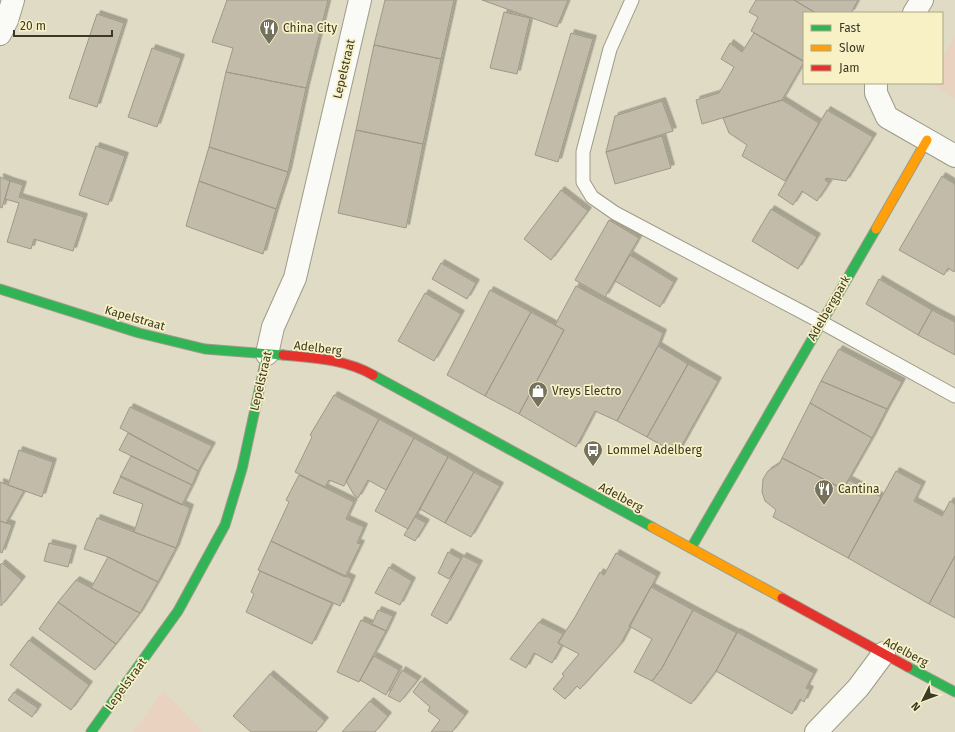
<svg xmlns="http://www.w3.org/2000/svg" width="955" height="732" font-family="'Fira Sans',sans-serif">
  <style>
    .green { fill: #e9d2c0 }
    .building { fill: #c2bbaa; stroke: #9e9887; filter: url(#shadow) }
    .lines { fill: none; stroke-linecap: round; stroke-linejoin: round }
    .lane-casing { stroke: #9e9b89; stroke-width: 15 }
    .street-casing { stroke: #9e9b89; stroke-width: 24 }
    .fast-casing { stroke: #9e9b89; stroke-width: 11 }
    .slow-casing { stroke: #9e9b89; stroke-width: 11 }
    .jam-casing { stroke: #9e9b89; stroke-width: 11 }
    .lane { stroke: #fafaf6; stroke-width: 13 }
    .street { stroke: #fafaf6; stroke-width: 22 }
    .fast { stroke: #30b455; stroke-width: 9 }
    .slow { stroke: #ff9f0a; stroke-width: 9 }
    .jam { stroke: #e5322d; stroke-width: 9 }
    .labels { text-anchor: middle; dominant-baseline: central; stroke-width: 3.5; stroke-linejoin: round; paint-order: stroke }
    .poi-label { font-size: 12px; fill: #3b3927; stroke: #f8f1c5; text-anchor: start }
    .street-label { font-size: 12px; fill: #3b3927; stroke: #f8f1c5 }
  </style>
  <defs>
    <filter id="shadow"><feDropShadow dx="3.5" dy="-3.5" stdDeviation="0" flood-color="#0004"/></filter>
  </defs>
  <rect width="100%" height="100%" fill="#dfdbc4"/>
  <!-- green -->
  <path class="green" d="M955,36v62l-26,-15h13v-25z
    M163,691l40,41h-70z"/>
  <!-- building -->
  <path class="building" d="M227,0h101l-22,88 -80,-16 7,-24 -21,-6z
    M385,0h69l-13,59 -67,-14z
    M482,0h86l-11,27z
    M756,0h38l22,13h-12v48l-53,-30 7,-14 -9,-5z
    M794,0h64l-7,13h-35z
    M504,12l26,6 -13,56 -27,-6z
    M97,14l27,9 -27,84 -28,-9z
    M571,33l22,6 -35,123 -23,-7z
    M754,33l50,29 -22,38 -80,24 -6,-24 23,-7 15,-26 -13,-8 9,-16 12,9z
    M374,45l67,14 -18,85 -67,-14z
    M152,48l29,10 -24,69 -29,-10z
    M226,72l80,16 -18,84 -79,-25z
    M782,100l37,23 -34,58 -43,-25 5,-11 -18,-12 -6,-15z
    M662,101l11,30 -67,21 9,-36z
    M827,110l46,27 -27,44 -20,-3 -1,2 4,3 -12,18 -15,-10 -9,14 -15,-10z
    M356,130l67,14 -17,84 -68,-15z
    M662,136l9,32 -56,16 -9,-32z
    M96,146l29,10 -17,49 -29,-10z
    M209,147l79,25 -12,37 -77,-28z
    M942,176l13,8v86l-1,2 -6,-4 -4,7 -45,-25z
    M0,177l10,4 -8,27 -2,-1z
    M10,181l13,4 -4,12 65,20 -11,34 -39,-12 -3,10 -24,-7 12,-39 -14,-4z
    M199,181l77,28 -13,45 -77,-28z
    M561,190l27,21 -37,49 -27,-21z
    M771,209l46,28 -19,32 -46,-28z
    M609,220l30,18 -34,59 -30,-17z
    M630,255l44,27 -14,25 -45,-26z
    M441,263l35,20 -9,16 -35,-20z
    M879,279l53,31 -14,25 -52,-31z
    M576,286l87,47 -5,13 -41,75 -22,-10 -19,36 -57,-33 45,-84 -9,-5z
    M490,290l41,22 -46,84 -38,-21z
    M425,293l36,21 -27,47 -36,-20z
    M932,310l23,12v33l-37,-20z
    M531,312l33,18 -45,84 -34,-18z
    M658,346l30,18 -41,73 -30,-16z
    M839,349l63,33 -15,27 -66,-28z
    M688,364l30,17 -41,73 -30,-17z
    M821,381l66,28 -15,29 -62,-35z
    M334,395l45,24 -35,67 -15,-6 -4,7 -30,-15 17,-35 -2,-2z
    M810,403l62,35 -29,51 -61,-31z
    M130,407l82,39 -14,25 -78,-43z
    M379,419l35,19 -28,52 -18,-10 -10,18 -4,-3 -8,-14z
    M128,433l70,38 -6,14 -73,-35z
    M414,438l34,19 -40,72 -33,-18z
    M19,450l34,12 -11,35 -34,-12z
    M131,456l61,29 -10,20 -62,-28z
    M448,457l26,15 -29,51 -25,-14z
    M782,458l61,31 6,-9 32,17 -33,61 -75,-41 3,-7 -11,-9 -3,-9 1,-13 5,-8 11,-7z
    M896,471l26,14 -8,16 28,15 8,-15 5,3v52l-26,48 -81,-46z
    M474,472l26,14 -29,51 -26,-14z
    M299,475l55,27 -8,17 18,8 -7,16 4,1 -16,33 -74,-36 18,-39 -3,-2z
    M121,476l69,32 -14,40 -42,-16 9,-28 -30,-11z
    M0,482l24,9 -18,32 -6,-2z
    M415,517l11,6 -11,18 -11,-6z
    M97,518l79,30 -18,34 -50,-25 -24,-8z
    M0,521l12,4 -10,28 -2,-1z
    M271,541l81,38 -12,27 -82,-36z
    M49,543l24,6 -5,18 -24,-6z
    M448,552l13,7 -12,20 -11,-6z
    M616,553l41,23 -37,69 -40,44 -3,-3 -12,13 -12,-10 11,-13 -2,-2 17,-20 -21,-11 17,-26 25,-45 4,3z
    M463,556l16,8 -32,60 -16,-9z
    M955,556v62l-26,-14z
    M108,557l50,25 -18,31 -49,-25z
    M2,563l20,17 -21,26 -1,-41z
    M389,567l23,14 -12,24 -25,-12z
    M260,571l72,32 -20,41 -66,-32 8,-18 -3,-2z
    M76,580l64,33 -24,31 -58,-42z
    M651,587l42,23 -31,58 -10,13 -18,-9 18,-33 -23,-13z
    M58,602l58,42 -21,26 -56,-41z
    M378,610l15,6 -7,15 -14,-7z
    M693,610l44,23 -21,38 -25,33 -39,-23 10,-13z
    M361,620l25,11 -27,51 -22,-10z
    M539,622l24,12 -5,9 4,2 -10,18 -18,-10 -8,15 -16,-9z
    M737,632l77,41 -8,15 4,2 -6,12 -4,-3 -8,15 -76,-43z
    M29,640l60,45 -18,25 -61,-45z
    M374,656l25,14 -13,25 -26,-15z
    M402,670l16,10 -18,22 -12,-6z
    M270,674l55,47 -9,11h-65l-18,-16z
    M421,681l44,34 -13,17h-21l9,-12 -12,-9 2,-4 -17,-15z
    M14,692l24,16 -6,9 -24,-17z
    M370,701l18,15 -13,16h-33z"/>
  <g class="lines">
    <!-- lane casing -->
    <g class="lane-casing">
      <path id="lane" d="M632,0l-22,49 -27,103v30l9,15 23,16 206,109 134,74"/>
    </g>
    <!-- street casing -->
    <g class="street-casing">
      <path id="street" d="M914,13l8,-13
        M0,34l7,-14 6,-20
        M876,83v10l11,24 68,39
        M267,354l6,-27 22,-49 65,-278
        M816,732l42,-44 26,-35"/>
    </g>
    <!-- fast casing -->
    <g class="fast-casing">
      <path id="fast" d="M0,289l139,44 66,16 78,6
        M373,375l279,152
        M691,548l185,-319
        M908,667l47,25
        M91,732l87,-121 47,-86 17,-56 25,-115"/>
    </g>
    <!-- slow casing -->
    <g class="slow-casing">
      <path id="slow" d="M876,229l51,-89
        M652,527l130,71"/>
    </g>
    <!-- jam casing -->
    <g class="jam-casing">
      <path id="jam" d="M283,355c31,3 62,4 90,20
        M782,598l126,69"/>
    </g>
    <!-- lane -->
    <use href="#lane" class="lane"/>
    <!-- street -->
    <use href="#street" class="street"/>
    <!-- fast -->
    <use href="#fast" class="fast"/>
    <!-- slow -->
    <use href="#slow" class="slow"/>
    <!-- jam -->
    <use href="#jam" class="jam"/>
  </g>
  <!-- icons -->
  <defs>
    <g id="restaurant-pin" transform="scale(1)"><path d="M0 17L-7.5 6A9.5 9.5 0 1 1 7.5 6Z" fill="#74725e" stroke="#f8f1c5"/><path d="M-5-6h1v4h1v-4h1v4h1v-4h1v5L-1.5 .5V6h-2V.5L-5-1ZM5-6V6H3V1.5H1.5Q1.5-4 5-6Z" fill="#fff"/></g>
    <g id="shop-pin" transform="scale(1)"><path d="M0 17L-7.5 6A9.5 9.5 0 1 1 7.5 6Z" fill="#74725e" stroke="#f8f1c5"/><path d="M-5-2.5h2.3a2.7 3.5 0 0 1 5.4 0H5L5.5 6h-11ZM-1.5-2.5h3a1.5 2.3 0 0 0-3 0Z" fill="#fff"/></g>
    <g id="bus-pin" transform="scale(1)"><path d="M0 17L-7.5 6A9.5 9.5 0 1 1 7.5 6Z" fill="#74725e" stroke="#f8f1c5"/><path d="M-5-6H5V4H4V6H2V4H-2V6H-4V4H-5ZM-3.5-4V0h7V-4ZM-3.5 1.2v1.5H-2V1.2ZM2 1.2v1.5H3.5V1.2Z" fill="#fff"/></g>
  </defs>
  <g fill-rule="evenodd">
    <use href="#restaurant-pin" x="269" y="28"/>
    <use href="#shop-pin" x="538" y="391"/>
    <use href="#bus-pin" x="593" y="450"/>
    <use href="#restaurant-pin" x="824" y="489"/>
  </g>
  <g class="labels">
    <!-- poi labels -->
    <g class="poi-label">
      <text x="283" y="28">China City</text>
      <text x="552" y="391">Vreys Electro</text>
      <text x="607" y="450">Lommel Adelberg</text>
      <text x="838" y="489">Cantina</text>
    </g>
    <!-- street labels -->
    <g class="street-label">
      <text transform="translate(344 69) rotate(-77)">Lepelstraat</text>
      <text transform="translate(829 308) rotate(-60)">Adelbergpark</text>
      <text transform="translate(135 318) rotate(16)">Kapelstraat</text>
      <text transform="translate(318 348) rotate(7)">Adelberg</text>
      <text transform="translate(261 381) rotate(-77)">Lepelstraat</text>
      <text transform="translate(621 497) rotate(28)">Adelberg</text>
      <text transform="translate(906 652) rotate(28)">Adelberg</text>
      <text transform="translate(126 684) rotate(-54)">Lepelstraat</text>
    </g>
  </g>
  <!-- legend -->
  <rect x="803" y="12" width="140" height="72" fill="#f8f1c5" stroke="#aca786"/>
  <rect x="811" y="25" width="20" height="6" fill="#30b455" stroke="#aca786"/>
  <text x="839" y="32" font-size="12" fill="#3b3927">Fast</text>
  <rect x="811" y="45" width="20" height="6" fill="#ff9f0a" stroke="#aca786"/>
  <text x="839" y="52" font-size="12" fill="#3b3927">Slow</text>
  <rect x="811" y="65" width="20" height="6" fill="#e5322d" stroke="#aca786"/>
  <text x="839" y="72" font-size="12" fill="#3b3927">Jam</text>
  <!-- north arrow -->
  <g transform="translate(923 700) rotate(228)" stroke="#f8f1c5" stroke-width="3" paint-order="stroke">
  <path d="M0-3L7 15L0 10L-7 15Z" fill="#3b3927"/>
  <text y="-6" font-size="11" font-weight="bold" text-anchor="middle" fill="#3b3927">N</text>
  </g>
  <!-- scale -->
  <path d="M14 30v6h98v-6" fill="none" stroke="#3b3927" stroke-width="2"/>
  <text x="20" y="30" font-size="12" fill="#3b3927" stroke="#f8f1c5" stroke-width="3" paint-order="stroke">20 m</text>
</svg>
